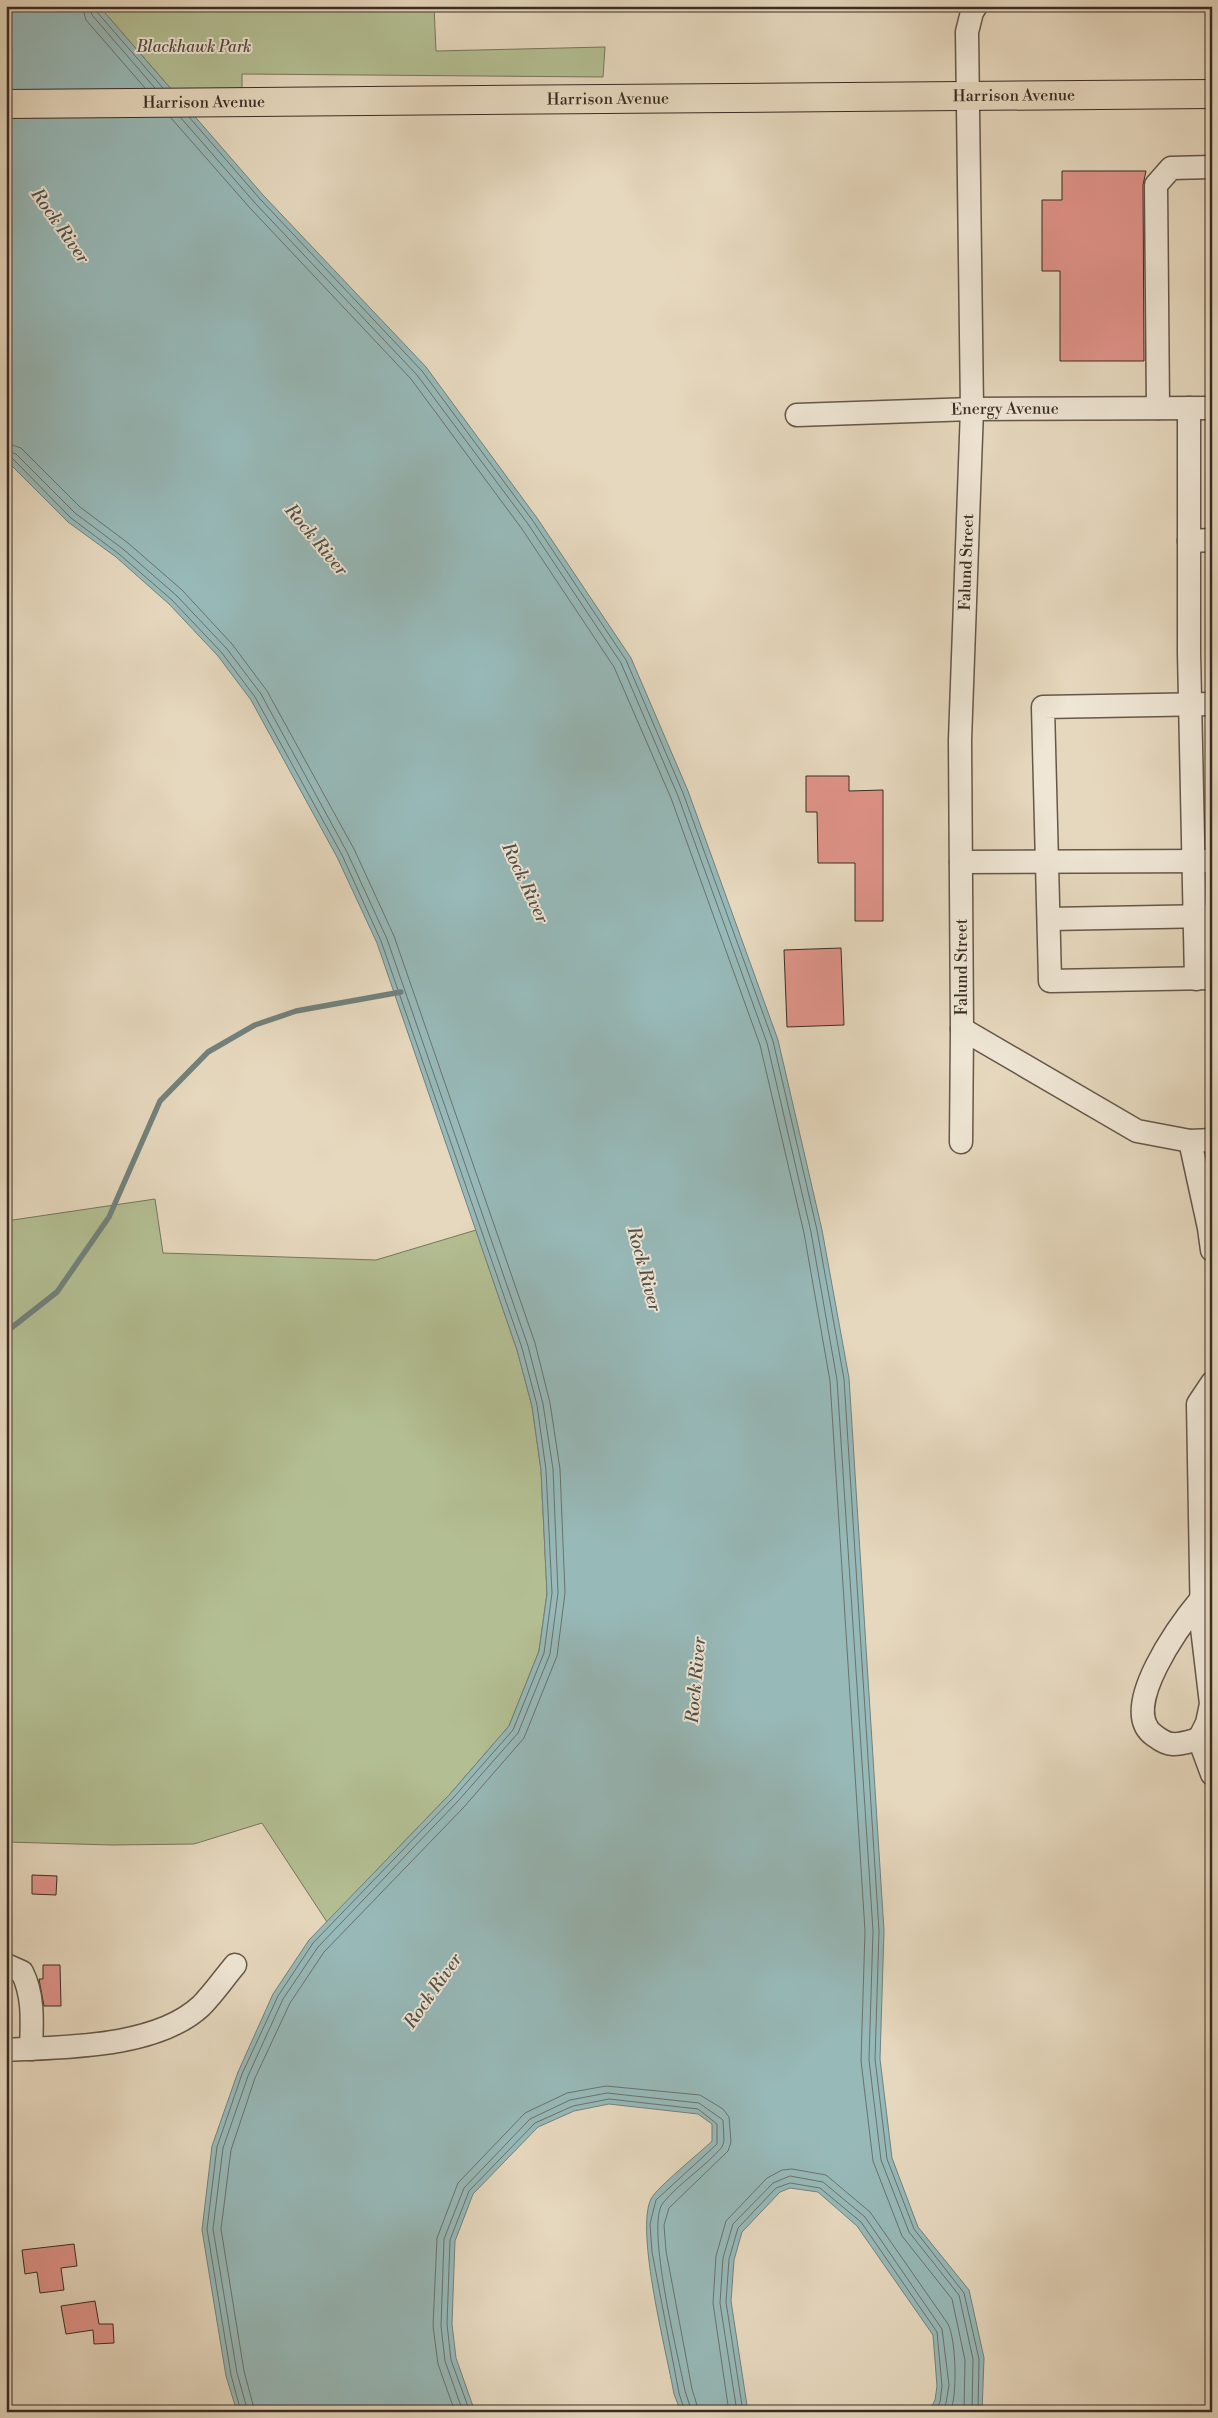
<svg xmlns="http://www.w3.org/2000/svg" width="1218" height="2418" font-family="'Libre Bodoni',serif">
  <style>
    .green { fill: #b3bf93; stroke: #77765c }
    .water { fill: #97b9b8; stroke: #72817d }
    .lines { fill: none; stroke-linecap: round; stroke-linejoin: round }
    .shore { stroke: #69726e; stroke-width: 1 }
    .stream { stroke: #72817d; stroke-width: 5.5 }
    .building { fill: #e0948a; stroke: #3b2c24 }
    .minor-casing { stroke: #66574a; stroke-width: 25 }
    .major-casing { stroke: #3b2c24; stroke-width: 30 }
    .minor { stroke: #efe6d5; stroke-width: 22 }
    .major { stroke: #e6d8be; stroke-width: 28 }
    .labels { text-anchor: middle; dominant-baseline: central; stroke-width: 4; stroke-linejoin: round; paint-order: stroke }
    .park-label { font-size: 16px; font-style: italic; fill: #53493a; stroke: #efe6d5 }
    .street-label { font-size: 16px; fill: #3b2c24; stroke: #efe6d5 }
    .water-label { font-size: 18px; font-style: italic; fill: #524f49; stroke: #efe6d5 }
  </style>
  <rect width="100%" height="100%" fill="#e6d8be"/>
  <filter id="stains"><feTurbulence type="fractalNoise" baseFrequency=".004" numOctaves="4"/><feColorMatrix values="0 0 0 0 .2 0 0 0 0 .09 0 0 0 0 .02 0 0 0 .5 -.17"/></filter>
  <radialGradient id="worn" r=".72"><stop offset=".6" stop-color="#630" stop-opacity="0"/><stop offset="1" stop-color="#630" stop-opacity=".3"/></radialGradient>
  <!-- green -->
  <path class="green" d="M99,6h335l2,45 169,-4 -2,30 -361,-3v14l-70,2z
    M155,1199l8,54 213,7 100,-30 41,120 15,56 9,64 6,123 -8,58 -30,75 -59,68 -123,128 -65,-99 -68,21 -82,1 -106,-3v-621z"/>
  <!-- water -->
  <path class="water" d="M6,6h93l164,189 163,172 111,151 94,140 57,133 90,249 44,190 27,148 35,553 -4,128 12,99 26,69 51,63 15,68 -2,54h-53l6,-12 2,-14 -4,-51 -76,-109 -39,-34 -28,-4 -10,4 -38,40 -8,28 -3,41 17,111h-67l-7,-18c-7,-40 -39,-163 -23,-195 5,-11 50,-47 61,-58v-17l-14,-10 -89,-10 -35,7 -36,16 -65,67 -18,47 -3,83 4,34 19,54h-238l-11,-36 -24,-146 10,-84 26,-74 35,-78 36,-54 141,-146 59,-68 30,-75 8,-57 -6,-124 -9,-64 -15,-56 -140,-407 -40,-86 -86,-157 -33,-44 -49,-52 -53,-47 -48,-35 -62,-62z"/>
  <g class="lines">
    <!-- shore -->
    <path class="shore" d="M82,6l4,14 59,68
      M89,6l3,9 63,73
      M96,6l1,6 66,76
      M189,117l71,82 162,172 111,150 93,139 57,133 90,248 44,189 27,149 35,552 -4,128 12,100 27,70 50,64 15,66 -1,53
      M171,118l79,90 161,171 111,150 92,138 57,131 89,247 44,188 26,148 35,550 -4,130 12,100 29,75 50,63 13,61 -1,52
      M181,118l74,85 162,172 111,149 93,139 57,133 89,247 44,189 26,148 36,551 -4,129 12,100 28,72 50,63 14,64 -1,53
      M6,443l15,5 59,59 48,36 54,47 50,54 35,47 87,158 40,87 141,407 15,60 10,66 5,124 -8,63 -33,82 -60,69 -140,145 -34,51 -35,75 -24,72 -10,79 23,142 11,41
      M6,451l10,3 59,59 48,36 54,47 50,53 34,45 86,158 40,87 141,407 15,58 10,65 5,124 -8,61 -32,79 -60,68 -140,146 -35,52 -35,77 -25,72 -10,81 24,144 11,39
      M6,457l6,1 59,60 48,36 53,46 50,53 33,44 87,158 39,86 141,407 15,57 9,65 6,123 -8,60 -31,77 -59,67 -141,146 -35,53 -36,78 -25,73 -10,82 24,146 10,37
      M455,2412l-17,-48 -5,-38 4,-88 21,-55 67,-70 42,-20 39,-7 94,9 23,14 6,8 2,25 -3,9 -59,57 -5,17 2,26 26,138 7,23
      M463,2412l-18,-51 -4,-35 3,-87 20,-51 66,-69 40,-19 37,-7 92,10 24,17 1,21 -2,6c-18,21 -42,35 -59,56 -18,21 16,156 22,188l7,21
      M470,2412l-19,-52 -4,-36 3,-84 19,-49 66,-68 38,-17 36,-7 89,10 19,15v20l-61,56 -6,24 2,28 27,141 6,19
      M729,2412l-16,-109 3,-47 10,-35 41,-43 15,-8 10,-1 34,6 44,37 78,112c8,15 10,73 2,88
      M737,2412l-17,-109 3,-45 10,-34 40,-41 17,-7 33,6 42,35 77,112 7,56 -3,18 -4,9
      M743,2412l-17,-110 3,-43 9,-31 38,-40 14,-5 30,5 41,34 76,110 5,54 -2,16 -5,10"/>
    <!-- stream -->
    <path class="stream" d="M6,1332l51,-40 52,-75 51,-116 48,-49 47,-27 41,-14 105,-19"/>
  </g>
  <!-- building -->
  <path class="building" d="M1062,171h84l-3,14 1,176h-84v-90h-18v-71h20z
    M806,776h43v15l34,-1v131h-28v-58h-37l-1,-51h-11z
    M841,948l3,77 -57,2 -3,-77z
    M32,1875l25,1 -1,19 -24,-1z
    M43,1965h17l1,41h-17l-5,-27h4z
    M74,2244l3,22 -16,2 3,22 -24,3 -3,-21 -12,2 -3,-24z
    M95,2301l4,23h14l1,19 -20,1 -1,-14 -27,4 -5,-28z"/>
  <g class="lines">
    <!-- minor casing -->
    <g class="minor-casing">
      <g id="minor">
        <path d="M1158,408l-2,-223 15,-17 41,-1"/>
        <path d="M1189,408v245l7,326"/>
        <path id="s1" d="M797,415l175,-6 240,-1"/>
        <path d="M1189,541l23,-1"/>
        <path d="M1212,704l-169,3 7,274 162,-3"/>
        <path d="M961,862l251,-1"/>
        <path d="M1049,919l163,-3"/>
        <path d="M962,1029l175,102 53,10 22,-1"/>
        <path d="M1190,1141l19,87 3,22"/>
        <path id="s2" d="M961,1142l1,-113 -2,-289 12,-331 -5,-377 5,-20 4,-6"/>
        <path d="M1212,1383l-14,21 4,224 9,76 -4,19 -8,16 13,35"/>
        <path d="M1199,1739c-8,2 -19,6 -27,5 -5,0 -13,-5 -17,-8 -39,-26 27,-114 47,-138"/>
        <path d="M6,1965l16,7c12,24 10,50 9,77"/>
        <path d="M6,2050c58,-3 150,-2 195,-44 12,-12 23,-28 34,-41"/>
      </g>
    </g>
    <!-- major casing -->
    <g class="major-casing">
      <g id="major">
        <path id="s3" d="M6,104l1206,-10"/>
      </g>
    </g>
    <!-- minor -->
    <use href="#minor" class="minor"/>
    <!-- major -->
    <use href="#major" class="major"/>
  </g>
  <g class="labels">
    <!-- park labels -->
    <g class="park-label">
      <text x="194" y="47">Blackhawk Park</text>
    </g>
    <!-- street labels -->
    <g class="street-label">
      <text stroke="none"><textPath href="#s3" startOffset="1008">Harrison Avenue</textPath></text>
      <text stroke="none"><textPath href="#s3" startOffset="602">Harrison Avenue</textPath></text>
      <text stroke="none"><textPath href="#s3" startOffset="198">Harrison Avenue</textPath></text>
      <text stroke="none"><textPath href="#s1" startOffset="208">Energy Avenue</textPath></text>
      <text stroke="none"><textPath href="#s2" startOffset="580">Falund Street</textPath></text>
      <text transform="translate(962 967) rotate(-90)">Falund Street</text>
    </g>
    <!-- water labels -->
    <g class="water-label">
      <text transform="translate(60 226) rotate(55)">Rock River</text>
      <text transform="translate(316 540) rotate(50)">Rock River</text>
      <text transform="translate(525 883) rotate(65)">Rock River</text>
      <text transform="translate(644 1269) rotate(75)">Rock River</text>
      <text transform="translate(696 1680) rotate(-85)">Rock River</text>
      <text transform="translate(433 1991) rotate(-55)">Rock River</text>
    </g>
  </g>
  <!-- margin -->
  <rect width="1218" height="2418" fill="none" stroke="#e6d8be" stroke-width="25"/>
  <rect x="8" y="8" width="1203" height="2403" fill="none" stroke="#3b2c24" stroke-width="2.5"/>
  <rect x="12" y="12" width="1193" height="2393" fill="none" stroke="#3b2c24"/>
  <rect width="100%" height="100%" filter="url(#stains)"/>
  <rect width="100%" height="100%" fill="url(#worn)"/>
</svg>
